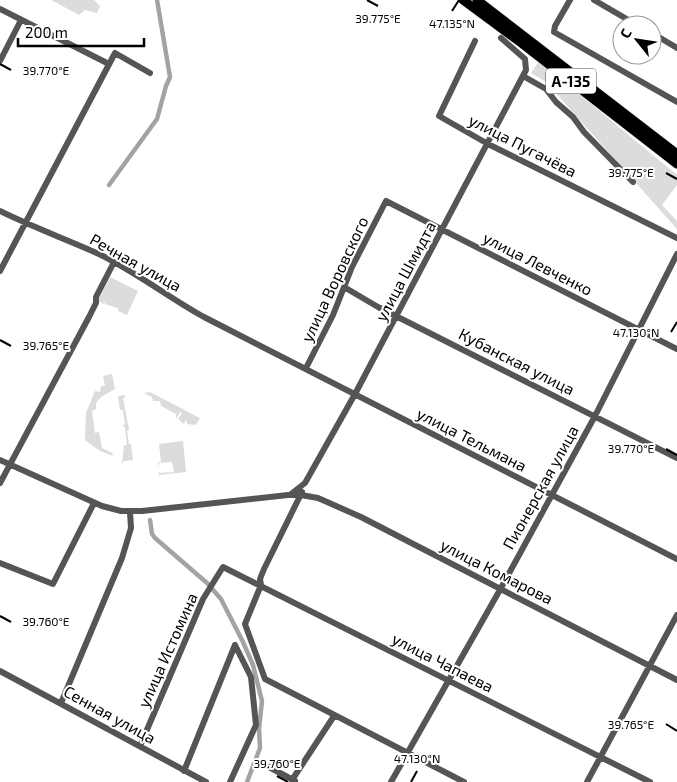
<svg xmlns="http://www.w3.org/2000/svg" width="677" height="782" font-family="'Exo 2',sans-serif">
  <style>
    .green { fill: #dcdcdc }
    .lines { fill: none; stroke-linecap: round; stroke-linejoin: round }
    .canal { stroke: #a3a3a3; stroke-width: 4.5 }
    .highway-casing { stroke: #dbdbdb; stroke-width: 10 }
    .minor { stroke: #555; stroke-width: 6 }
    .highway { stroke: #000; stroke-width: 9 }
    .ticks { fill: none; stroke: #000; stroke-width: 2 }
    .labels { text-anchor: middle; dominant-baseline: central; stroke-width: 4; stroke-linejoin: round; paint-order: stroke }
    .shield { fill: #fff; stroke: #4c4c4c; stroke-width: 1 }
    .shield-label { font-size: 15px; font-weight: bold; fill: #000 }
    .street-label { font-size: 16px; fill: #000; stroke: #fff }
    .ticks-label { font-size: 12px; text-anchor: middle; fill: #000; stroke: #fff; stroke-width: 4; stroke-linejoin: round; paint-order: stroke }
  </style>
  <rect width="100%" height="100%" fill="#fff"/>
  <!-- green -->
  <path class="green" d="M51,0h43l6,6 -3,7 -12,-3 -6,5z
    M539,61l138,114v10l-15,20 15,16v8l-131,-147 -15,-9z
    M110,277l28,14 -11,24 -9,-4 1,-2 -14,-5v-2l-1,2 -6,-3z
    M112,374l3,15 -14,8 -5,6v6l-4,2 3,22 4,-1 3,16 10,5 1,3 -13,-5 -15,-11 1,-27 9,-22 5,1 1,-6h4l-2,-10z
    M150,392l50,26 -4,7 -9,-1v-3h-2l-1,3 -6,-5 4,-6 -2,-1 -4,7v-5l-15,-8 -1,-5h-7l-1,-4 -8,-4z
    M125,395v3h-2l6,32 -2,1 2,13h2l2,16 -9,1 -2,3 2,-19h3l-2,-18 -3,-1 3,-2 -2,-14h-3l-2,-14z
    M183,441l3,31 -27,3v-3l2,1 13,-1 -2,-10 -13,1 -1,5v-6h3l-2,-18z"/>
  <g class="lines">
    <!-- canal -->
    <path class="canal" d="M109,185l48,-66 9,-33 4,-9 -13,-77
      M150,520l2,14 3,4 52,45 14,16 22,43 10,23 9,36 -3,28 1,19 -13,34"/>
    <!-- highway casing -->
    <g class="highway-casing">
      <path id="highway" d="M463,0l57,42 157,122
        M477,0l200,154"/>
    </g>
    <!-- minor -->
    <path class="minor" d="M570,0l-15,26 -1,6 123,70
      M594,0l43,25
      M0,9l109,55
      M652,33l25,15
      M475,41l-36,75 49,28 189,94
      M0,61l21,-41
      M523,76l23,13 10,13 17,15 11,15 49,50
      M0,211c32,16 66,28 99,43 37,18 69,43 105,63l473,242
      M0,271l115,-218 35,20
      M344,287l34,20 299,151
      M306,368l27,-53 19,-48 34,-66 291,148
      M0,460l102,46 19,5h21l146,-16h13l17,3 43,19 316,163
      M0,483l89,-166 7,-14v-6l18,-35
      M302,492l-38,77 -4,10 1,6 -16,39 20,55 199,103
      M291,494l14,-11 50,-89 171,-324 -1,-11 -24,-21
      M0,563l53,21 41,-81
      M0,671l206,111
      M61,703l61,-145 9,-30 -1,-16
      M140,746l63,-147 20,-32 427,215
      M269,767l26,14
      M184,771l51,-126
      M292,780l42,-64
      M230,782l26,-57 -5,-48 -16,-32
      M391,782l110,-194 94,-172 82,-162
      M587,782l90,-167"/>
    <!-- highway -->
    <use href="#highway" class="highway"/>
  </g>
  <!-- ticks -->
  <path class="ticks" d="M367,0l11,6M452,11l7,-11M0,64l11,6M666,173l11,6M671,332l6,-10M0,340l11,6M666,449l11,6M0,616l11,6M666,724l11,7M277,776l11,6M411,782l6,-11"/>
  <g class="labels">
    <!-- shield labels -->
    <rect class="shield" x="546" y="68.5" width="50" height="25" rx="4"/>
    <g class="shield-label">
      <text x="571" y="81">А-135</text>
    </g>
    <!-- street labels -->
    <g class="street-label">
      <text transform="translate(523 145) rotate(27)">улица Пугачёва</text>
      <text transform="translate(136 262) rotate(29)">Речная улица</text>
      <text transform="translate(538 263) rotate(27)">улица Левченко</text>
      <text transform="translate(405 271) rotate(-62)">улица Шмидта</text>
      <text transform="translate(334 279) rotate(-65)">улица Воровского</text>
      <text transform="translate(517 361) rotate(27)">Кубанская улица</text>
      <text transform="translate(472 439) rotate(27)">улица Тельмана</text>
      <text transform="translate(540 487) rotate(-61)">Пионерская улица</text>
      <text transform="translate(497 571) rotate(27)">улица Комарова</text>
      <text transform="translate(167 650) rotate(-66)">улица Истомина</text>
      <text transform="translate(443 662) rotate(27)">улица Чапаева</text>
      <text transform="translate(110 714) rotate(29)">Сенная улица</text>
    </g>
  </g>
  <g class="ticks-label">
    <text x="378" y="23">39.775°E</text>
    <text x="452" y="28">47.135°N</text>
    <text x="46" y="75">39.770°E</text>
    <text x="631" y="177">39.775°E</text>
    <text x="636" y="337">47.130°N</text>
    <text x="46" y="350">39.765°E</text>
    <text x="631" y="453">39.770°E</text>
    <text x="46" y="626">39.760°E</text>
    <text x="631" y="729">39.765°E</text>
    <text x="417" y="763">47.130°N</text>
    <text x="277" y="768">39.760°E</text>
  </g>
  <!-- north arrow -->
  <g transform="translate(637 40) rotate(300)"><circle r="24" fill="#ffffff" stroke="#999999"/>
  <path d="M0-4L9 19L0 12L-9 19Z" fill="#000000"/>
  <text y="-8" font-size="14" font-weight="bold" text-anchor="middle" fill="#000000">С</text>
  </g>
  <!-- scale -->
  <path d="M18 38v8h126v-8" fill="none" stroke="#000000" stroke-width="2.5"/>
  <text x="25" y="38" font-size="15" fill="#000000" stroke="#ffffff" stroke-width="4" paint-order="stroke">200 m</text>
</svg>
